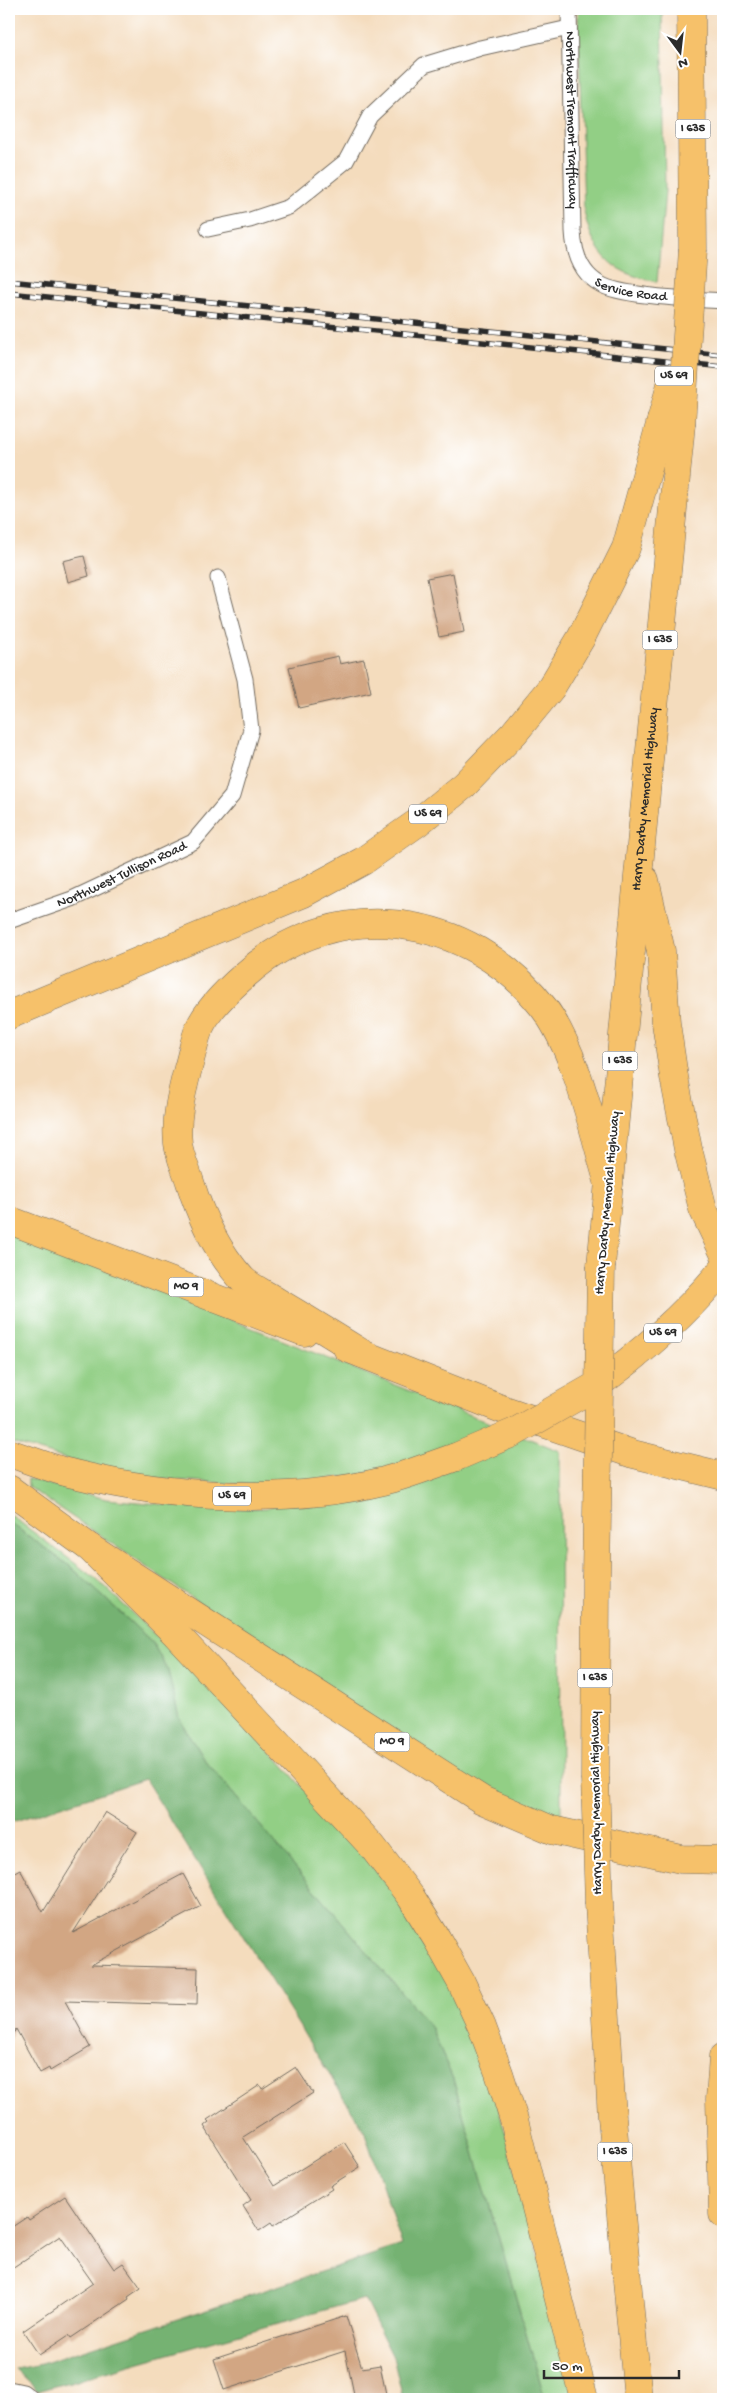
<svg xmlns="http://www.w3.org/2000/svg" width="732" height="2408" font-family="'Gochi Hand',sans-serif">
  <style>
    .green { fill: #92cf85; stroke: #5e7d58 }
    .forest { fill: #75b272; stroke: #506e4e }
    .building { fill: #d2a683 }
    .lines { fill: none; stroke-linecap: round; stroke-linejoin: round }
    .minor-casing { stroke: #71695e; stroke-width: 17 }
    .motorway-casing { stroke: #71695e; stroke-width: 29 }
    .minor { stroke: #fff; stroke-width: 15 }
    .motorway { stroke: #f6c16b; stroke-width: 28 }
    .rail-casing { stroke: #2b2b2b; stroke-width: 5.5 }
    .rail { stroke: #fff; stroke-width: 4; stroke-dasharray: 11; stroke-linecap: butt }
    .motorway-bridge-casing { stroke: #71695e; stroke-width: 29; stroke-linecap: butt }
    .motorway-bridge { stroke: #f6c16b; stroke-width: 28 }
    .labels { text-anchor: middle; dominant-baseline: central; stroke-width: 4; stroke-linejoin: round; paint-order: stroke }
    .shield { fill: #fff; stroke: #6b6b6b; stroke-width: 1 }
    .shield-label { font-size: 12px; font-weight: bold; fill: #2b2b2b }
    .street-label { font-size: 14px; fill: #2b2b2b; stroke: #fff }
  </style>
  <rect width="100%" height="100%" fill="#fff"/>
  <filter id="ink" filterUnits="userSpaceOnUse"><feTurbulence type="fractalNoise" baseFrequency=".02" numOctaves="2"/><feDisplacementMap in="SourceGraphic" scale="10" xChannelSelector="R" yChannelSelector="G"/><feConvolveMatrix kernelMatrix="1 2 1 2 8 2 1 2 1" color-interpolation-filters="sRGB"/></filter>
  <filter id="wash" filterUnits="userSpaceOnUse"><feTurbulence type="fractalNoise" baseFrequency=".0096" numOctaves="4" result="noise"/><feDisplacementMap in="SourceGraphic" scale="20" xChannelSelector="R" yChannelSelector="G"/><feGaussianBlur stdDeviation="1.12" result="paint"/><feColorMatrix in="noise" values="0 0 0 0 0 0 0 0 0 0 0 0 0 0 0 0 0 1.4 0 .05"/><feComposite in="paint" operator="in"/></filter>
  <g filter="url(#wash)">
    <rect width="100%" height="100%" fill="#f4dcbd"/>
    <!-- green -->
    <path class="green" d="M578,9h84l3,182 -8,91c-11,-3 -23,-5 -34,-11 -23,-11 -35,-37 -39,-61z
      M719,9h4v229z
      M9,1231l551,220 1,373 -112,-53 -421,-284v-8l78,20 104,10 56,-1 182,-57 -93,25 -101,9 -127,-8 -118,-35z
      M9,1514l87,65 86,81 87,89 143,163 67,122 97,365h-31l-92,-320 -23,-53 -228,-269 -23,-39 -11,-47 -16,-29 -81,-75 -62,-45z"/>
    <!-- forest -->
    <path class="forest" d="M9,1522l62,45 81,75 16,29 11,47 23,39 228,269 23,53 92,320h-142l-10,-42 -29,-58 -326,92 -23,-22 26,-5 361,-119 -38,-115 -219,-351 -136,44z"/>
    <g id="blocks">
      <!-- building -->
      <path class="building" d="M84,556l5,20 -21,6 -5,-21z
        M453,573l11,59 -25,5 -12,-59z
        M338,656l2,8 24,-5 7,33 -72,16 -10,-41z
        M105,1812l32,20 -64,101 110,-59 18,32 -110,59 107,3 -1,37 -132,-4 25,46 -40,24 -1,-3 -9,5 -24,-44 -7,11v-165l11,-6 23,43z
        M296,2067l17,26 -70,44 31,49 70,-44 16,25 -30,19 2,3 -59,37 -2,-3 -12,8 -16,-25 8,-6 -47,-74 5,-4 -2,-2 53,-35 2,4z
        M65,2196l49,73 9,-6 18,25 -13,9 1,2 -58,39 -2,-3 -30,20 -16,-24 70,-48 -33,-47 -51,34v-41l18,-12 2,3z
        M346,2316l16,52 18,-3 7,34h-32l-10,-48 -121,39 -10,-31z"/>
    </g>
  </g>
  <g filter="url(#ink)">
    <use href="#blocks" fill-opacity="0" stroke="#71695e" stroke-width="1"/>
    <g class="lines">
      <!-- minor casing -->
      <g class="minor-casing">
        <g id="minor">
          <path id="s1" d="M569,9l4,222c1,21 7,42 27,53 21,13 96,15 123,17"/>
          <path d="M208,229l42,-9 39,-13 57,-46 24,-45 54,-51 56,-17 89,-20"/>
          <path id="s2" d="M9,921l63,-22 121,-57 39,-46 19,-66 -6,-51 -27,-101"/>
          <path d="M9,2389l14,3 9,7"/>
        </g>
      </g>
      <!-- motorway casing -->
      <g class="motorway-casing">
        <g id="motorway">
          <path d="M691,9l2,240"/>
          <path d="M645,880l16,71 5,72 8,54 14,72 15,60 20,42"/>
          <path d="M9,1015l295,-122 59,-32 54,-38 47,-38 50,-52 37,-45 30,-50 45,-90 35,-127"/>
          <path d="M9,1220l295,112"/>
          <path id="s3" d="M601,1266l80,-842"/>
          <path d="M347,1348l152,60 134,46 90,22"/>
          <path d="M363,1354c-29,-18 -58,-36 -87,-53 -10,-7 -25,-13 -34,-22 -26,-29 -41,-61 -52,-97 -4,-13 -11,-27 -12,-39 -3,-25 4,-51 10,-75 4,-13 6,-27 11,-39 8,-19 31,-41 46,-54 91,-83 225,-62 299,33 33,44 49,123 65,176"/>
          <path d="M594,1387c48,-34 91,-72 129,-118"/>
          <path d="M9,1453c21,7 43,16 65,21 99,24 210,31 310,7 24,-6 48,-16 72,-24"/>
          <path d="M9,1489l81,59 392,252 70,30 129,29 42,1"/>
          <path d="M90,1548l84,84 198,214 39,51 26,42 24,43 21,45 17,46 15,47 70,279"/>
          <path d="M595,1778l1,-201"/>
          <path d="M599,1904l13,213 26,282"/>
          <path d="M723,2057l-3,42 3,115"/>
        </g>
      </g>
      <!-- minor -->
      <use href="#minor" class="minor"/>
      <!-- motorway -->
      <use href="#motorway" class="motorway"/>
      <!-- rail casing -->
      <g class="rail-casing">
        <path id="rail" d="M9,281l714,74
          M9,293l714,74"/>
      </g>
      <!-- rail -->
      <use href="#rail" class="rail"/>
      <!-- motorway-bridge casing -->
      <g class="motorway-bridge-casing">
        <path id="motorway-bridge" d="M661,421l11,-40
          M681,424l12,-175
          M456,1457l59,-25 79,-45
          M596,1577l5,-311
          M595,1778l4,126"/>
      </g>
      <!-- motorway-bridge -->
      <use href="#motorway-bridge" class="motorway-bridge"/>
    </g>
  </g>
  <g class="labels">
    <!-- shield labels -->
    <g class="shield">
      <rect x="675.5" y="119.5" width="35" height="19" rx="4"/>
      <rect x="655" y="366.5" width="38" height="19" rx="4"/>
      <rect x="642.5" y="630.5" width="35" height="19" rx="4"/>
      <rect x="409" y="804.5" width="38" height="19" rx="4"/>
      <rect x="602.5" y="1051.5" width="35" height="19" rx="4"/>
      <rect x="168.5" y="1277.5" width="35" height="19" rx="4"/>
      <rect x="644" y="1323.5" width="38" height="19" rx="4"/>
      <rect x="213" y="1486.5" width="38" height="19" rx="4"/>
      <rect x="577.5" y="1668.5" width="35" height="19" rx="4"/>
      <rect x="374.5" y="1732.5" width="35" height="19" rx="4"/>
      <rect x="597.5" y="2142.5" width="35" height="19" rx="4"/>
    </g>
    <g class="shield-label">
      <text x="693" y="129">I 635</text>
      <text x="674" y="376">US 69</text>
      <text x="660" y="640">I 635</text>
      <text x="428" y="814">US 69</text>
      <text x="620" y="1061">I 635</text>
      <text x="186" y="1287">MO 9</text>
      <text x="663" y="1333">US 69</text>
      <text x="232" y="1496">US 69</text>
      <text x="595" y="1678">I 635</text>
      <text x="392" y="1742">MO 9</text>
      <text x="615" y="2152">I 635</text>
    </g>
    <!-- street labels -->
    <g class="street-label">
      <text stroke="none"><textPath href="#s1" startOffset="111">Northwest Tremont Trafficway</textPath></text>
      <text stroke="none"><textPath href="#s1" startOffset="316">Service Road</textPath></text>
      <text stroke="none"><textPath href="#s3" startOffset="469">Harry Darby Memorial Highway</textPath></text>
      <text stroke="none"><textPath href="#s2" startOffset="122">Northwest Tullison Road</textPath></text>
      <text transform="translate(608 1203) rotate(-85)">Harry Darby Memorial Highway</text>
      <text transform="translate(597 1803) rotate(-91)">Harry Darby Memorial Highway</text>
    </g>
  </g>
  <!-- margin -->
  <rect width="732" height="2408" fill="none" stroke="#fff" stroke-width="30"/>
  <!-- north arrow -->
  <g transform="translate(680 52) rotate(165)" stroke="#ffffff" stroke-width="4" paint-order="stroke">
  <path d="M0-4L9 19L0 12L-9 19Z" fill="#2b2b2b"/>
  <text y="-8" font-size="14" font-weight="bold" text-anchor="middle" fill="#2b2b2b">N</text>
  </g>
  <!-- scale -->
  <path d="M544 2370v8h135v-8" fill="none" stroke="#2b2b2b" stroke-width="2.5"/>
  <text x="552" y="2370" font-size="15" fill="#2b2b2b" stroke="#ffffff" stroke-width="4" paint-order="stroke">50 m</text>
</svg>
